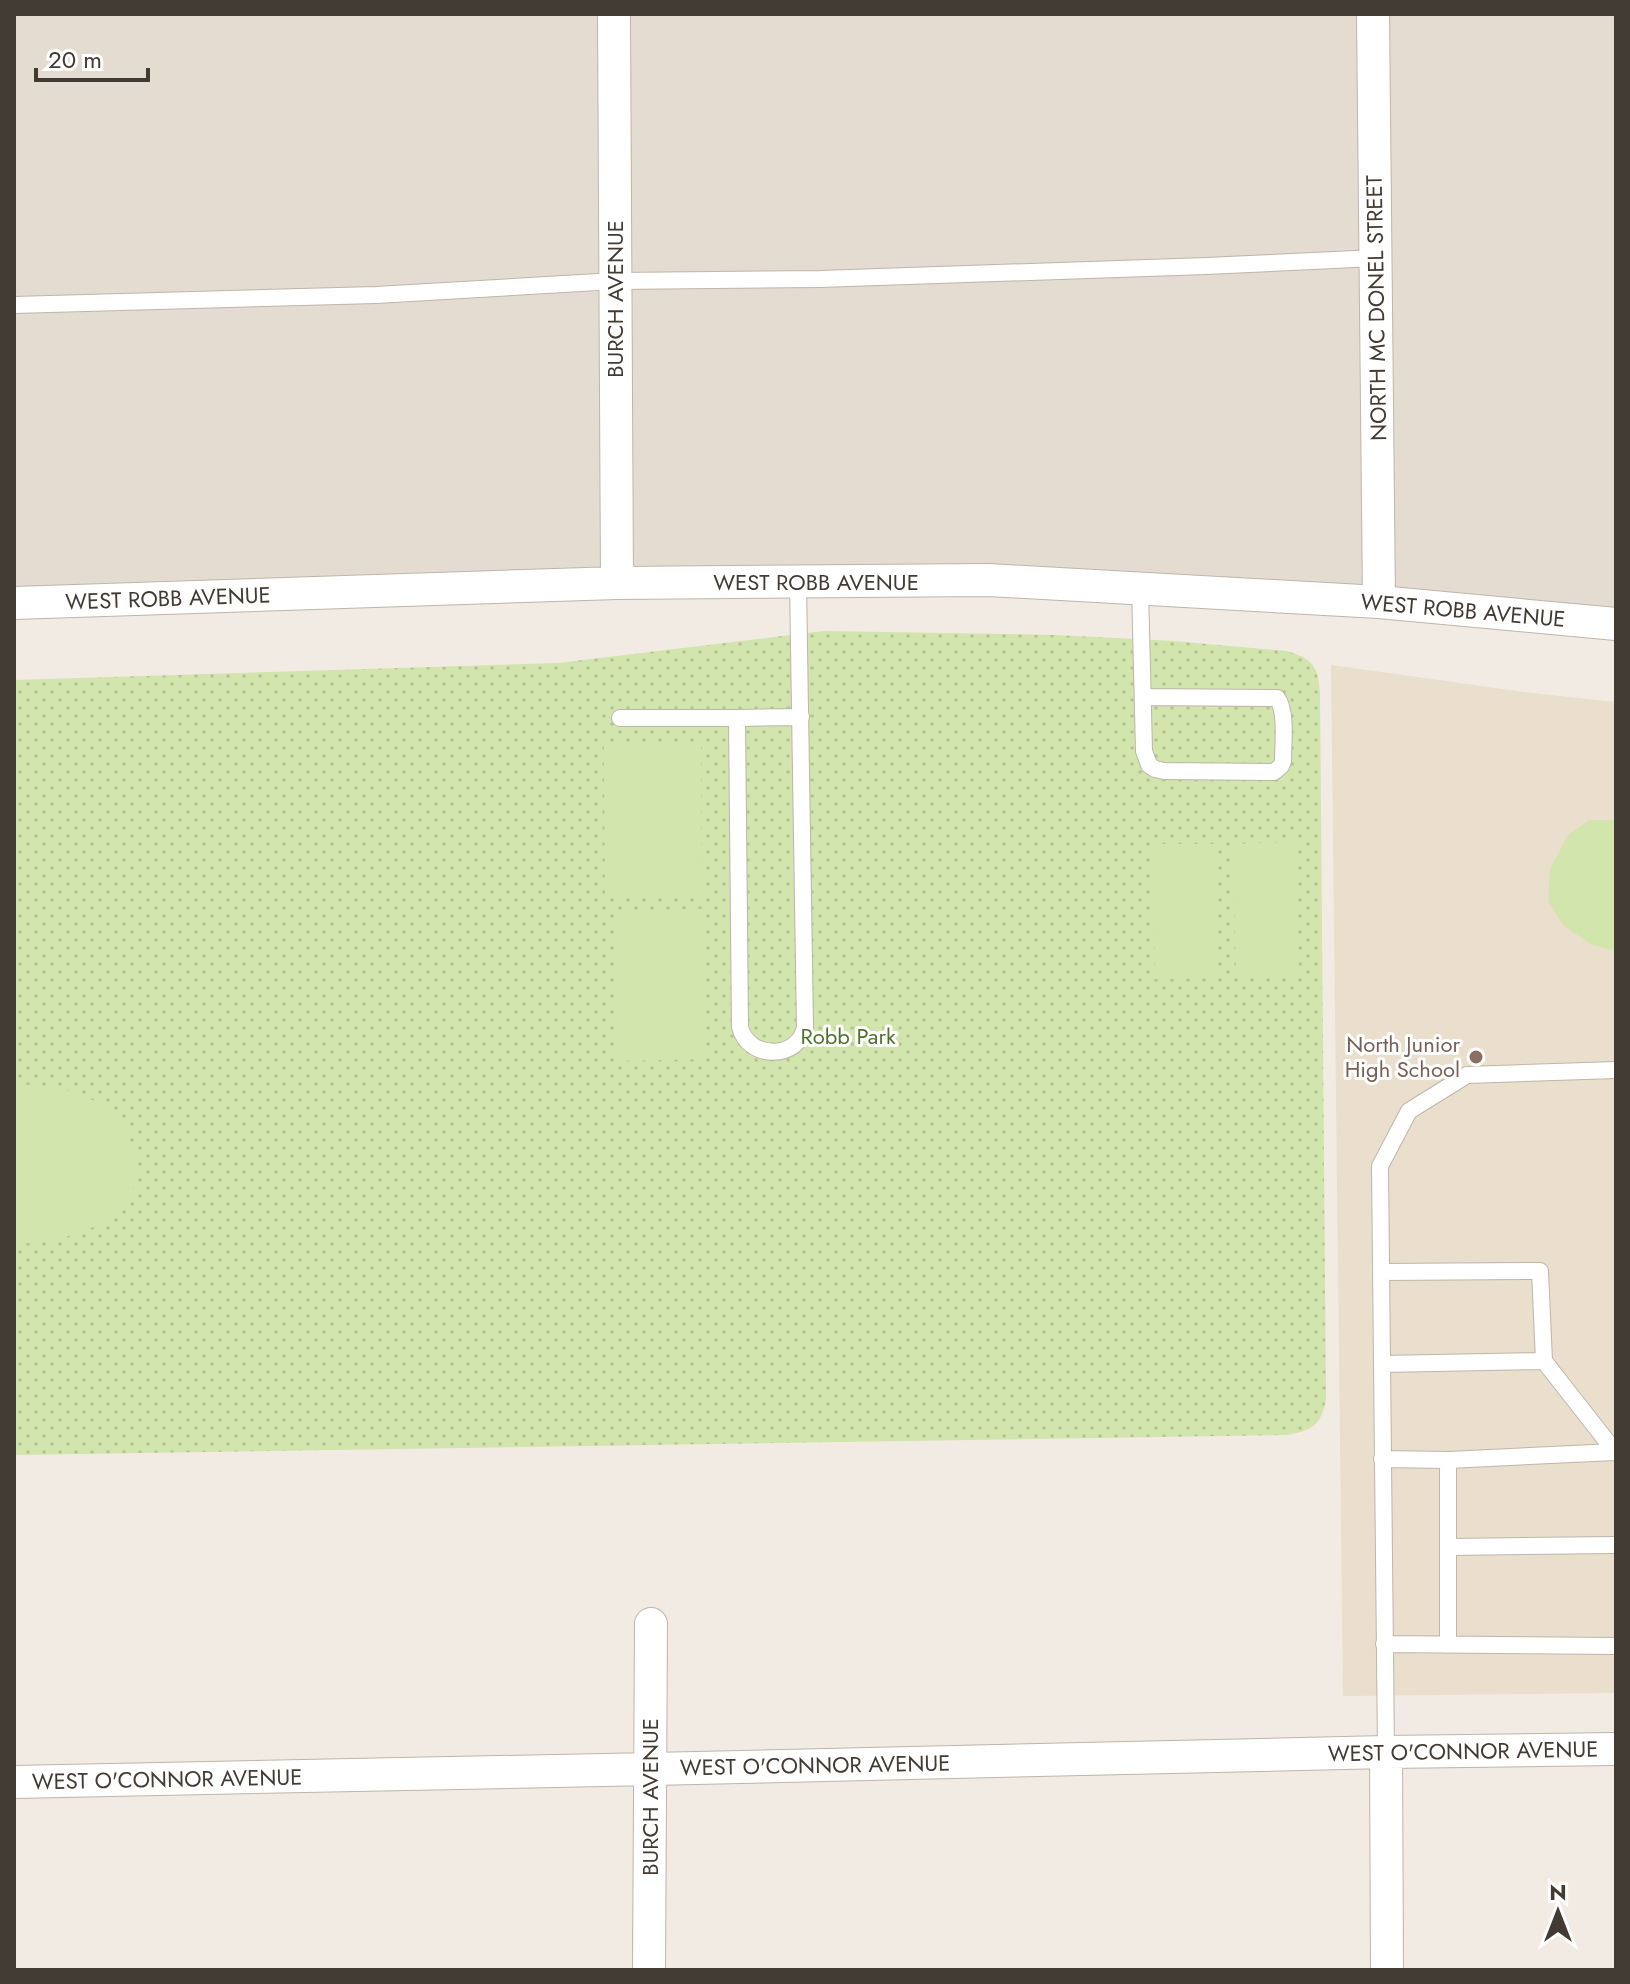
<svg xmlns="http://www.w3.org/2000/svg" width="1630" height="1984" font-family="Jost,sans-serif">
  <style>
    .residential { fill: #e5dcd1 }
    .education { fill: #eadecd }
    .green { fill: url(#green-dots) }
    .pitch { fill: #d2e5ac }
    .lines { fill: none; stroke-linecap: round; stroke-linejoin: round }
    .service-casing { stroke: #bfb5a9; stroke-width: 18 }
    .minor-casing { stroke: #bfb5a9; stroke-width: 34 }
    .service { stroke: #fff; stroke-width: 16 }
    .minor { stroke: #fff; stroke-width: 32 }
    .education-dot { fill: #8d6e63; stroke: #fff; stroke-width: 3 }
    .labels { text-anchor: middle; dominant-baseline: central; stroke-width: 6; stroke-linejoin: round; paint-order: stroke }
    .street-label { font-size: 22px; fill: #423b33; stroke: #fff }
    .park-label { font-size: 22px; fill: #4d7229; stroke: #fff }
    .education-label { font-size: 22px; fill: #785e54; stroke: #fff; text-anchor: end }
  </style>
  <defs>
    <pattern id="green-dots" width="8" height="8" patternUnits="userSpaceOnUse" patternTransform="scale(2)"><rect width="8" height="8" fill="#d2e5ac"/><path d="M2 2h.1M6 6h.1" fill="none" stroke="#b6c594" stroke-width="1.8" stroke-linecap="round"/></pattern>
  </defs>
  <rect width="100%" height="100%" fill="#f1ebe3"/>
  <!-- residential -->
  <path class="residential" d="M14,14h1602v610l-237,-22 -762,-19 -603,20z"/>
  <!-- education -->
  <path class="education" d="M1331,665l201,28 84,9v991l-273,3z"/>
  <!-- green -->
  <path class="green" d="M824,631l232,4 118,6 113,10c26,8 31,15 33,42l6,705c-4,27 -14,33 -40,37l-1272,20v-775l544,-17z"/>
  <!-- pitch -->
  <path class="pitch" d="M701,744l1,153 -97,1 -1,-153z
    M1589,820h27v131l-24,-6 -29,-20 -15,-24 2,-32 18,-34z
    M1296,842l3,135 -63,1 -3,-134z
    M1153,844h63l2,134 -63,1z
    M702,909l3,150 -88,2 -3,-150z
    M18,1084l46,5 36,14 25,24 13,37 -7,39 -26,20 -51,18 -40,3v-155z"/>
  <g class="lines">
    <!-- service casing -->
    <g class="service-casing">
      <path id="service" d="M14,305l362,-10 239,-14 205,-2 386,-13 170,-8
        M798,582l7,445c-6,33 -57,33 -65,0l-3,-309 64,-1
        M1140,588l4,163 5,14 6,4 9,2 110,1 7,-6 2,-5c0,-17 4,-50 -6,-63l-134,-1
        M620,718h117
        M1381,1272l159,-1 4,90 72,92
        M1382,1364l162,-3
        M1382,1459l66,1 167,-8
        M1448,1460v185
        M1449,1547l167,-2
        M1384,1644l232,2
        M1386,1752l-6,-586 29,-55 58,-36 149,-5"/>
    </g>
    <!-- minor casing -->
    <g class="minor-casing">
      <path id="minor" d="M614,14l3,569
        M1373,14l6,588
        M14,603l603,-20 371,-3 391,22 237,22
        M1386,1752l1,218
        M14,1782l637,-13 735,-17 230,-3
        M649,1970l2,-346"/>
    </g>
    <!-- service -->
    <use href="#service" class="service"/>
    <!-- minor -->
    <use href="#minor" class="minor"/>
  </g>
  <!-- markers -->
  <circle class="education-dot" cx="1476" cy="1057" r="8"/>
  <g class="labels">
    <!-- street labels -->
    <g class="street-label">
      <text transform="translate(615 299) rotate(-90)">BURCH AVENUE</text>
      <text transform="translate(1376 308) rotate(-91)">NORTH MC DONEL STREET</text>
      <text x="816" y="582">WEST ROBB AVENUE</text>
      <text transform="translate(168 598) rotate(-2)">WEST ROBB AVENUE</text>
      <text transform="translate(1463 610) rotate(5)">WEST ROBB AVENUE</text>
      <text transform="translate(1463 1751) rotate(-1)">WEST O'CONNOR AVENUE</text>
      <text transform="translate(815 1765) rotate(-1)">WEST O'CONNOR AVENUE</text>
      <text transform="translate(167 1779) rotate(-1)">WEST O'CONNOR AVENUE</text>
      <text transform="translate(650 1797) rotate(-90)">BURCH AVENUE</text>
    </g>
    <!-- park labels -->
    <g class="park-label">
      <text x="848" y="1036">Robb Park</text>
    </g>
    <!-- education labels -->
    <g class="education-label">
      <text x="1460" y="1044">North Junior<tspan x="1460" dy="25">High School</tspan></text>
    </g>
  </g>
  <!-- border -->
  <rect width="1630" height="1984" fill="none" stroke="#423b33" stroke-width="32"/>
  <!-- north arrow -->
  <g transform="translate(1558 1912)" stroke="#ffffff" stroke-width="6" paint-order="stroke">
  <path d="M0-6L14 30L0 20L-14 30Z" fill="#423b33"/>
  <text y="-12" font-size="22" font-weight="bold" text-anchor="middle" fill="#423b33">N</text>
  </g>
  <!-- scale -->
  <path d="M36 68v12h112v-12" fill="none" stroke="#423b33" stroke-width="4"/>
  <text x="48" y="68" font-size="24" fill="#423b33" stroke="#ffffff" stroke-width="6" paint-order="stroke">20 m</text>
</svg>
